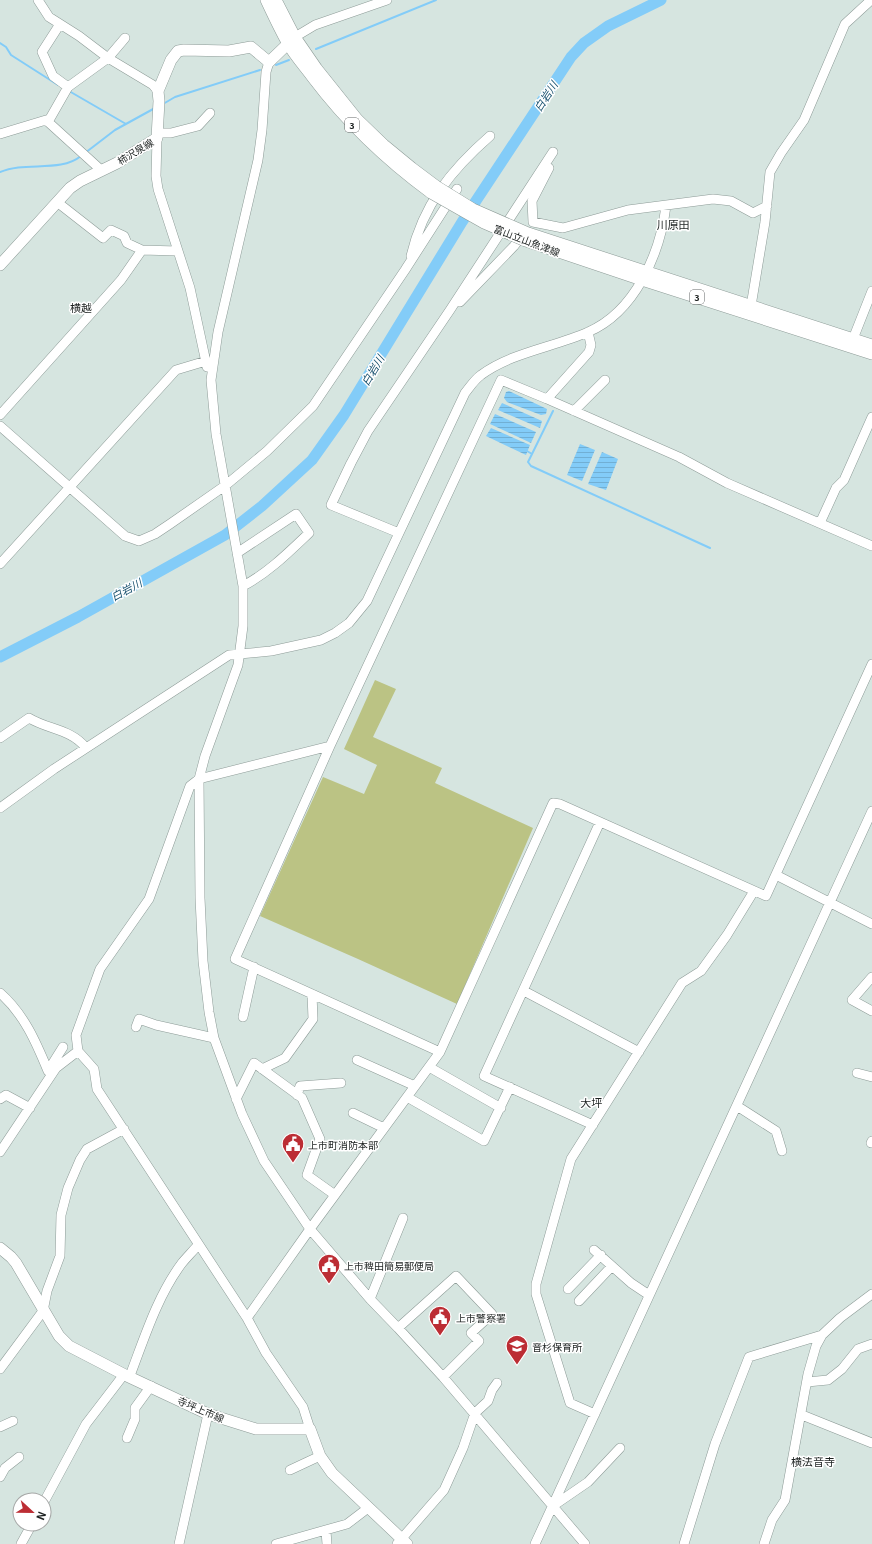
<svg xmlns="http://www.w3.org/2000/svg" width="872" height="1544" font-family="Georgia,'Noto Sans JP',serif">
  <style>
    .green { fill: #bbc384 }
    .water { fill: url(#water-rules) }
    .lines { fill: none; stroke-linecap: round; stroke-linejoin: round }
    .stream { stroke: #83ccf8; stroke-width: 2 }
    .river { stroke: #83ccf8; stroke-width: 11 }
    .minor-casing { stroke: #8d9b97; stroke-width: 10 }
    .major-casing { stroke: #8d9b97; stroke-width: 12 }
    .minor { stroke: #fff; stroke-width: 9 }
    .major { stroke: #fff; stroke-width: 11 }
    .major-bridge-casing { stroke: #8d9b97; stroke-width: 12; stroke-linecap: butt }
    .major-bridge { stroke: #fff; stroke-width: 11 }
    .labels { text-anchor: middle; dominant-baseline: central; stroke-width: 3; stroke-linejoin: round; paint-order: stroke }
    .shield { fill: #fff; stroke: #616464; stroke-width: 1 }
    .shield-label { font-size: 9px; font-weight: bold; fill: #1d2221 }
    .street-label { font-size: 10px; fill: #1d2221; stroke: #fff }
    .poi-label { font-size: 10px; fill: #1d2221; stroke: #fff; text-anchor: start }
    .water-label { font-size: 11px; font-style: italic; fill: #1b5371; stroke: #fff }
    .neighbourhood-label { font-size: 11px; fill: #1d2221; stroke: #fff }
  </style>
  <defs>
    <pattern id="water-rules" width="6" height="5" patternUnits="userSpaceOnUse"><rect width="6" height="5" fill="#83ccf8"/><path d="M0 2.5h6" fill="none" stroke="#71afd4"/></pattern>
  </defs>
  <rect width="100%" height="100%" fill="#d6e5e0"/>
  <!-- green -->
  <path class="green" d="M375,680l21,9 -23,48 69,31 -7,15 98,45 -76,176 -99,-45 -98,-43 63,-139 41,17 13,-29 -33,-16z"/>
  <!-- water -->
  <path class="water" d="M509,391l38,18 -1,5 -5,1 -34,-13 -3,-4 2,-6z
    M502,403l40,18 -2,7 -42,-18z
    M495,414l41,18 -5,11 -41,-19z
    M491,428l39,17 -4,10 -40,-19z
    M580,444l15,6 -13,31 -15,-6z
    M602,452l16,7 -12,31 -18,-6z"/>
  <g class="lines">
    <!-- stream -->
    <path class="stream" d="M0,43l6,4 5,8 47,30
      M316,49l120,-49
      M276,65l13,-5
      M69,91l57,33
      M163,104l12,-7 85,-27
      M85,153l30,-23 40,-22
      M0,172c26,-11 60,1 81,-16
      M527,451l5,3 21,-43
      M532,454l-4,8 3,4 179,82"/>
    <!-- river -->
    <path class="river" d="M0,657l78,-40 147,-82 37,-29 50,-46 32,-45 118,-193 109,-165 13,-14 24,-17 53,-26"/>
    <!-- minor casing -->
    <g class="minor-casing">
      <path id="minor" d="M38,0l11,17 30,19 29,22 45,27 5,6
        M60,24l-18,28 11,24 15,11
        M295,37l20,-12 72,-25
        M269,62l-3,10 -4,58 -4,30 -40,172 -7,48 5,54 27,152v40l-5,39 -33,91 -6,23 1,119 3,63 6,51 5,26 28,76 22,47 46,68 60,70 28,29 45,49 142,167
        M48,122l20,-35 40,-29 17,-20
        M158,133h13l27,-7 12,-13
        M0,134l46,-14 55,50
        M157,138l-1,38 2,13 32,99 17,79
        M549,168l-17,33 1,21 30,6 65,-18 85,-11 18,2 22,12 14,-7
        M57,202l46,36 8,-8 13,6 3,7 15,7
        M411,256c12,-51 40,-86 79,-120
        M460,302l54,-56 9,-12
        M751,306l14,-84 5,-50 11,-19 23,-33 41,-96 26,-24
        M853,339l19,-48
        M547,399l42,-47 2,-7 -3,-13
        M574,411l31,-31
        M0,415l121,-135 21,-30 35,1
        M0,426l125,110 14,5 16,-7 15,-10 56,-39 41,-34 46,-45 92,-136 52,-81
        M820,523l16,-35 8,-8 28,-63
        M399,533l-68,-28 20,-42 17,-32 82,-121 103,-158
        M237,553l59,-39 13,19c-20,19 -41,40 -66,53
        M0,564l176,-194 30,-9
        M0,738l29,-20c20,12 42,11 57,30
        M0,808l54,-39 175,-114 42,-4 50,-11 14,-7 14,-10 18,-22 98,-208c5,-6 9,-13 16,-18 29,-22 73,-28 107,-43 47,-20 72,-78 78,-126
        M776,875l96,49
        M872,977l-20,23 20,11
        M524,991l115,61
        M0,993c24,21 36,49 48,78
        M243,1017l11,-50
        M136,1027l3,-8 17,6 58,13
        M78,1051l16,18 3,20 150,229 19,35 37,54 7,22
        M440,1052l-205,-93 95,-213 171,-366 46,19 132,58 48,26 145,63
        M357,1060l58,26
        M429,1067l72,41
        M262,1069l23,-11 28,-39 -1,-25
        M48,1071l15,-24
        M857,1073l15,4
        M297,1095l3,-9 41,-3
        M407,1097l77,44 26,-54
        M0,1099l6,-4 24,13
        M236,1099l18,-36 48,35 18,41 -13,36 28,20
        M737,1106l39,25 6,20
        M353,1113l31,15
        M593,1125l-109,-49 116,-254
        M871,1143l1,-2
        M0,1152l56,-84 22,-17 -2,-16 24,-66 49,-70 41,-113 9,-7 131,-33
        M594,1250l37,33 18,12
        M568,1289l33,-34
        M370,1299l33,-81
        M579,1301l33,-35
        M247,1318l63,-89 130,-177 113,-249 7,1 206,92 106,-232
        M398,1328l58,-52 36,38 -21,19 8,8 -36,36
        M0,1369l43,-58 4,-20 13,-35 1,-41 7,-27 12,-28 7,-11 37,-20
        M807,1382l21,-2 14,-11 16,-20 14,-5
        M595,1414l-25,-11 -34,-109v-10l35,-125 111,-176 19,-12 26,-36 27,-44
        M802,1415l70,28
        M0,1427l13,-6
        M127,1438l8,-19v-11l16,-22
        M290,1470l30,-14
        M0,1477l5,-9 14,-11
        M44,1502l42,-78 36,-47 9,-4c14,-37 27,-78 51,-110 5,-6 11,-12 16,-18
        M553,1506l35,-24 32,-34
        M326,1531l1,13
        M21,1544l11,-20
        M179,1544l29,-130
        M276,1544l71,-20 21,-16
        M397,1544l47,-54 19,-42 12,-35 13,-12 4,-11 5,-7
        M535,1544l337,-733
        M684,1544l31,-100 34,-87 73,-22
        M764,1544l8,-24 13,-20 23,-126 8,-28 6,-11 18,-17 32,-24"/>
    </g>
    <!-- major casing -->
    <g class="major-casing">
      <path id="major" d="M266,0c7,15 14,30 22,44 7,12 17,23 25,34 34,45 73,82 118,115
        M276,0l19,37 22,32 40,50 27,26 28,23 24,18
        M528,233l344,112
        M523,240l119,40 230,74
        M0,265l70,-77 10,-7 37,-18 40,-25 2,-37 -1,-10 13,-31 7,-9 6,-1 45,1 22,-4 18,15 26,-25
        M0,1248l11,9 5,6 43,73 10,10 58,30 81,38 48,15h54l10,27 12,17 75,71"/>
    </g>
    <!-- minor -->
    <use href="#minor" class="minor"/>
    <!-- major -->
    <use href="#major" class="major"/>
    <!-- major-bridge casing -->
    <g class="major-bridge-casing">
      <path id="major-bridge" d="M436,186l37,23 55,24
        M431,193l53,30 39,17"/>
    </g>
    <!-- major-bridge -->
    <use href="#major-bridge" class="major-bridge"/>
  </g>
  <!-- icons -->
  <defs>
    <g id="civic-pin" transform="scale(1.15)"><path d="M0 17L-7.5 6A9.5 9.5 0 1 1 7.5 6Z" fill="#bc2d34" stroke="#fff"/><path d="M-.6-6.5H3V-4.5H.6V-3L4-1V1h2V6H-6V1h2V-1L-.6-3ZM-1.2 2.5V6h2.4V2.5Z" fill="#fff"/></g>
    <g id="school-pin" transform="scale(1.15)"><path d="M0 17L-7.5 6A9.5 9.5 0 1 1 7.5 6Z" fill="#bc2d34" stroke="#fff"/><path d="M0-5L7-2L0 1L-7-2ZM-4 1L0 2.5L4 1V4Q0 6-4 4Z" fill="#fff"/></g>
  </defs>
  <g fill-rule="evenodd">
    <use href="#civic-pin" x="293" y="1144"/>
    <use href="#civic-pin" x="329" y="1265"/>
    <use href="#civic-pin" x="440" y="1317"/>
    <use href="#school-pin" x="517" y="1346"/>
  </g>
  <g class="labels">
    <!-- shield labels -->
    <g class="shield">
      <rect x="345" y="118" width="14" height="14" rx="3"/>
      <rect x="690" y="290" width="14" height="14" rx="3"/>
    </g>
    <g class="shield-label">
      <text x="352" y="125">3</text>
      <text x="697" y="297">3</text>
    </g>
    <!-- street labels -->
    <g class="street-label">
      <text transform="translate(135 151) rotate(-31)">柿沢泉線</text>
      <text transform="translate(527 240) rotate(21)">富山立山魚津線</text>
      <text transform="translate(201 1409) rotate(23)">寺坪上市線</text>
    </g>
    <!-- poi labels -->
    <g class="poi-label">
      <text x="308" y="1144">上市町消防本部</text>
      <text x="344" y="1265">上市稗田簡易郵便局</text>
      <text x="456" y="1317">上市警察署</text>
      <text x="532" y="1346">音杉保育所</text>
    </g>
    <!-- water labels -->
    <g class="water-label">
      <text transform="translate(545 96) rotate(-57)">白岩川</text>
      <text transform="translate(372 370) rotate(-59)">白岩川</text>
      <text transform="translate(126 589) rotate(-28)">白岩川</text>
    </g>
    <!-- neighbourhood labels -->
    <g class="neighbourhood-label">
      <text x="673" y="224">川原田</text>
      <text x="81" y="307">横越</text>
      <text x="591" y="1102">大坪</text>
      <text x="813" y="1461">横法音寺</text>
    </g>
  </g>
  <!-- north arrow -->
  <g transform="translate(32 1512) rotate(112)"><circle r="19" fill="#ffffff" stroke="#a5a7a6"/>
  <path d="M0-3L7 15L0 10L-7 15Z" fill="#bc2d34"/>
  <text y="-6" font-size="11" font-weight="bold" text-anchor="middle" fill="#1d2221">N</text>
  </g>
</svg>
